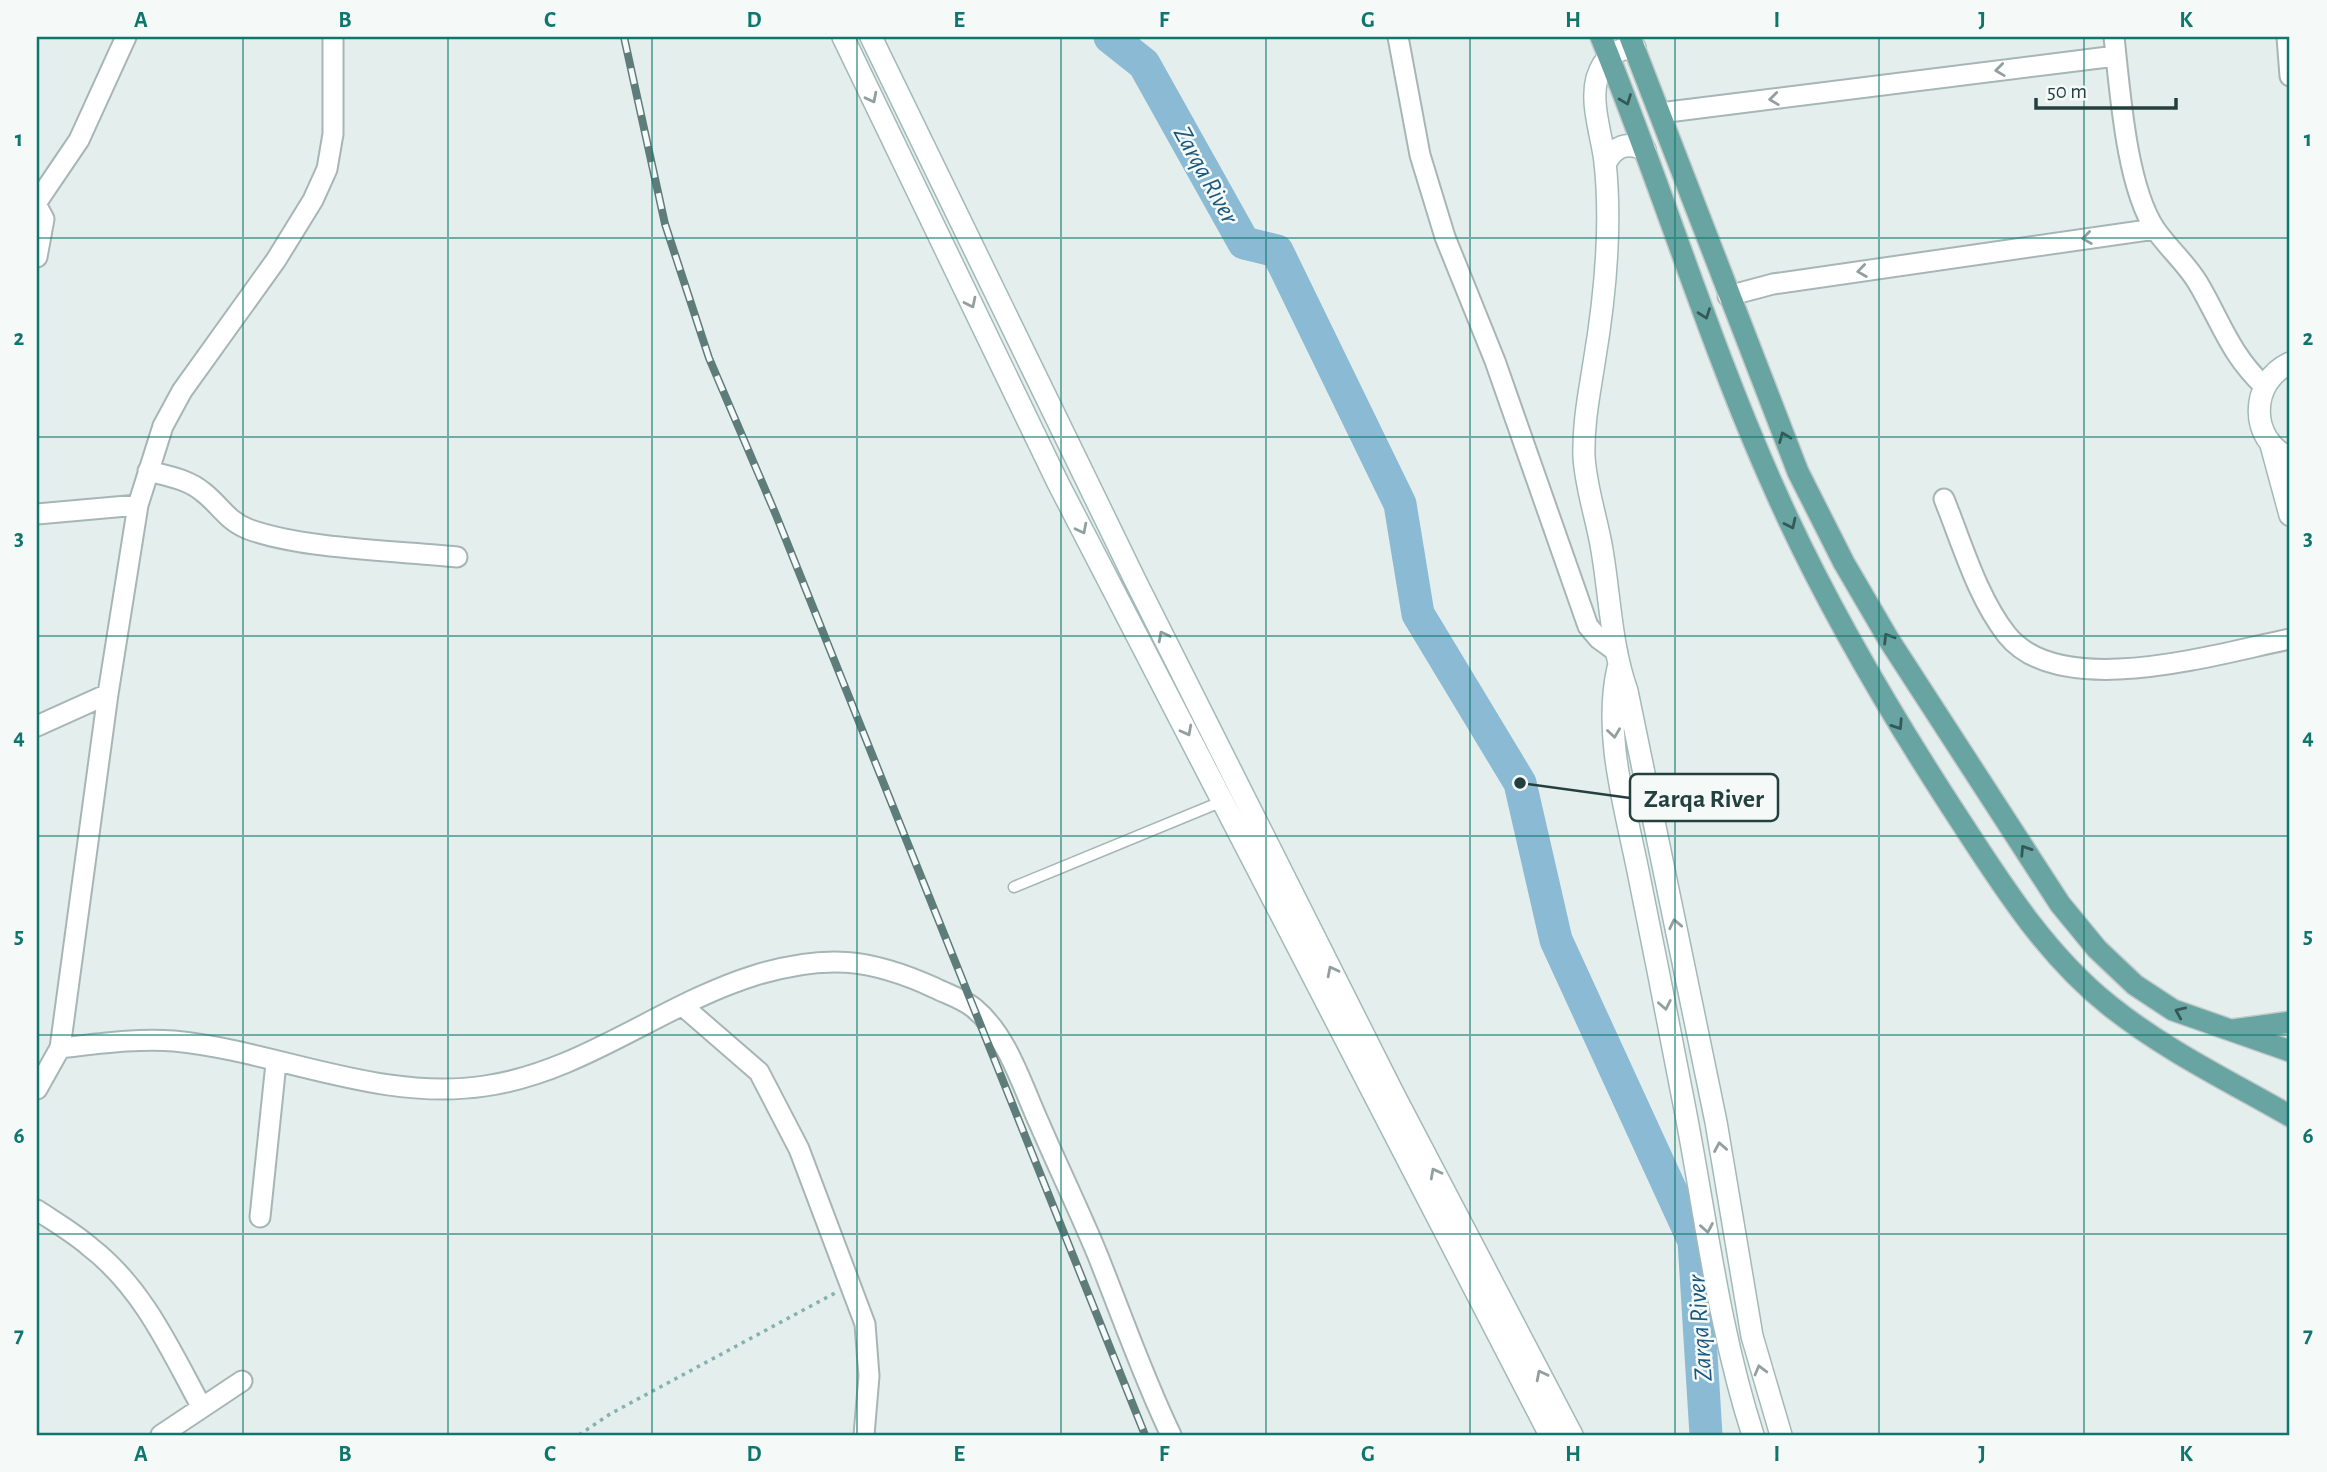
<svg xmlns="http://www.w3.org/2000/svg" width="2327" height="1472" font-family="'Alegreya Sans',sans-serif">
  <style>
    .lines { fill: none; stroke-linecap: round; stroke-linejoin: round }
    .river { stroke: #8bbad4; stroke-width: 33 }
    .lane-casing { stroke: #a6b6b5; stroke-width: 13 }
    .street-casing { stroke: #a6b6b5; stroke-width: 23 }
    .secondary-casing { stroke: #a2bab7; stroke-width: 24 }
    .primary-casing { stroke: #c1cac9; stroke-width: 24 }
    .path { stroke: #84b2ad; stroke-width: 3.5; stroke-dasharray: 3.5 5; stroke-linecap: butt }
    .lane { stroke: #fff; stroke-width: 10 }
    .street { stroke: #fff; stroke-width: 19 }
    .secondary { stroke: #fff; stroke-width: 21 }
    .primary { stroke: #68a5a2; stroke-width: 21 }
    .rail-casing { stroke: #5d7c7a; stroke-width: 8 }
    .rail { stroke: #f5faf9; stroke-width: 5; stroke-dasharray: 16; stroke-linecap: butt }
    .oneway { stroke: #91a09f }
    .oneway2 { stroke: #345958 }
    .grid { fill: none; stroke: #0f766e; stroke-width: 2; stroke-opacity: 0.55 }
    .labels { text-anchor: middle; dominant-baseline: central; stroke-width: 5; stroke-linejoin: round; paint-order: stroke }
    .water-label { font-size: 26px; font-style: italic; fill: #1a597f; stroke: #f5faf9 }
    .leader { fill: none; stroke: #23403f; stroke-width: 2.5 }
    .callout-dot { fill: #23403f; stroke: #f5faf9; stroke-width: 2.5 }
    .callout { fill: #f5faf9; stroke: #23403f; stroke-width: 2.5 }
    .callout-label { font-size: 26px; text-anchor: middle; font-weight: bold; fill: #23403f }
    .neatline { fill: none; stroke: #0f766e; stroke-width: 2.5 }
    .grid-label { font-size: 23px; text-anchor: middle; font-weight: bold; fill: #0f766e }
  </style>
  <rect width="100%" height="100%" fill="#e4eeec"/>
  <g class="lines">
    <!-- river -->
    <path class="river" d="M1110,37l34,27 100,179 33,8 123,253 18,110 102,169 36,157 138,301 12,194"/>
    <!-- lane casing -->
    <g class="lane-casing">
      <path id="lane" d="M1014,887l209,-86"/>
    </g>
    <!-- street casing -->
    <g class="street-casing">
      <path id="street" d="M1398,37l22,118 25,82 50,124 93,265 11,13 18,13
        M2114,37c6,53 12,148 41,192 13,19 31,34 43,54 23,39 32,71 66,103
        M2287,37l3,39
        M1660,113l456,-57
        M37,202l42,-62 47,-103
        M37,206l7,13 -7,38
        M1728,296l45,-12 382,-55
        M148,471c19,5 40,8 55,21 17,13 24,29 45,37 54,20 150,22 209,28
        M1944,499c18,44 33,98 63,136 54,67 212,18 283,4
        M37,514l101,-9
        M37,726l71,-32
        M684,1007l75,65 40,77 66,175 4,52 -5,59
        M60,1048c37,-4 76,-10 114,-7 103,10 205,61 311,45 98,-14 177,-82 271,-111 69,-21 114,-17 179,13 12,6 28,11 39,20 34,28 48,78 66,117 19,44 40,87 58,131 24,60 45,121 73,179
        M37,1089l23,-41 48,-354 30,-189 25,-79 19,-35 94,-131 37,-60 14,-31 6,-35v-97
        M37,1210c18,12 37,23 53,37 53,41 80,102 111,159
        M260,1217l16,-154
        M161,1435l81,-54"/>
    </g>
    <!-- secondary casing -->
    <g class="secondary-casing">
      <path id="secondary" d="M843,37l215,446 492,952
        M871,37l265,545 257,511 179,342
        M1635,48c-21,0 -32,11 -38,30 -7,26 5,58 8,84 7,65 0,136 -11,201 -5,32 -11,61 -10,94 2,32 13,62 18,93 8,47 9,96 25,141l89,431 36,214 29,99
        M1605,164c9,-18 22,-23 40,-14
        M2290,363c-41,19 -41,77 0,95
        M2271,445l19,70
        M1618,668c-15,66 7,138 20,203 15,74 30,149 44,223 23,114 35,230 71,341"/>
    </g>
    <!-- primary casing -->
    <g class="primary-casing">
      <path id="primary" d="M1601,37c61,149 107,304 173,451 49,111 110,215 176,317 47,72 92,147 160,201 55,44 119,75 180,110
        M1630,37l168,435 46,91 45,77 171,264 37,45 38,36 38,25 117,41
        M2233,1030l57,-8"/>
    </g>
    <!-- path -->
    <path class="path" d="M579,1435l31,-21 225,-121"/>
    <!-- lane -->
    <use href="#lane" class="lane"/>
    <!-- street -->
    <use href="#street" class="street"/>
    <!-- secondary -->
    <use href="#secondary" class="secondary"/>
    <!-- primary -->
    <use href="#primary" class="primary"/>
    <!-- rail casing -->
    <g class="rail-casing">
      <path id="rail" d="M624,37l41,187 44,134 67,157 369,920"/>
    </g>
    <!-- rail -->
    <use href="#rail" class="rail"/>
  </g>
  <!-- one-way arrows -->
  <defs><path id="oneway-chevron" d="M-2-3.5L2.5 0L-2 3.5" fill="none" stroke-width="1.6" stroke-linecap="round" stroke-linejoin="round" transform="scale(1.75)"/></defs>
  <g class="oneway">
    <use href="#oneway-chevron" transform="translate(2000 70) rotate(173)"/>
    <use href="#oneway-chevron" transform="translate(872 98) rotate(63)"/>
    <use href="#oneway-chevron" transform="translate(1774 99) rotate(173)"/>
    <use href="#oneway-chevron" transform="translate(2087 238) rotate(172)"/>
    <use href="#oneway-chevron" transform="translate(1862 271) rotate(172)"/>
    <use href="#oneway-chevron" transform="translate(971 303) rotate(64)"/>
    <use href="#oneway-chevron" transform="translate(1082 529) rotate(63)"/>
    <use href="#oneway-chevron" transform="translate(1163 636) rotate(-117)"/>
    <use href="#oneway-chevron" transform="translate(1187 731) rotate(62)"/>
    <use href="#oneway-chevron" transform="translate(1614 733) rotate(82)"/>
    <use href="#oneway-chevron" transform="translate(1675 924) rotate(-102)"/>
    <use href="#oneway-chevron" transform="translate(1332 971) rotate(-117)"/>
    <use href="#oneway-chevron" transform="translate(1665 1005) rotate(79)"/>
    <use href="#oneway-chevron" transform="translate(1720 1147) rotate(-100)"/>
    <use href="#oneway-chevron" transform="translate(1435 1173) rotate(-118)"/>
    <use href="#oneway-chevron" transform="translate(1707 1228) rotate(80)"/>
    <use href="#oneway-chevron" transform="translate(1760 1370) rotate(-105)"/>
    <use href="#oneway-chevron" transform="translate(1541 1375) rotate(-117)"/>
  </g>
  <g class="oneway2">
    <use href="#oneway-chevron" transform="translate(1626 100) rotate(69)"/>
    <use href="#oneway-chevron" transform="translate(1705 314) rotate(70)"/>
    <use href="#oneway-chevron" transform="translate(1784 437) rotate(-112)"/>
    <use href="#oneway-chevron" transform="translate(1791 524) rotate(64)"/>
    <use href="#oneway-chevron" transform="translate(1888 638) rotate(-122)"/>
    <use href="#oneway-chevron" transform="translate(1898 725) rotate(57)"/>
    <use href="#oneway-chevron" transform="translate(2025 850) rotate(-123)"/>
    <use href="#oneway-chevron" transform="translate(2180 1012) rotate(-156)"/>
  </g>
  <!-- grid -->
  <path class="grid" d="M243,37v1398M448,37v1398M652,37v1398M857,37v1398M1061,37v1398M1266,37v1398M1470,37v1398M1675,37v1398M1879,37v1398M2084,37v1398M37,238h2253M37,437h2253M37,636h2253M37,836h2253M37,1035h2253M37,1234h2253"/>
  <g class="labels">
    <!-- water labels -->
    <g class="water-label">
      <text transform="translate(1206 175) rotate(61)">Zarqa River</text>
      <text transform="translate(1700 1328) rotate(-94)">Zarqa River</text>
    </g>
  </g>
  <!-- callouts -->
  <path class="leader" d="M1520 783L1630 798"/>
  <circle class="callout-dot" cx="1520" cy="783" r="7"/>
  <rect class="callout" x="1630" y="774" width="148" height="47" rx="7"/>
  <g class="callout-label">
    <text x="1704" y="807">Zarqa River</text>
  </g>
  <!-- border -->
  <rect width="2327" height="1472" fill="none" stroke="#f5faf9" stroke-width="77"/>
  <!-- scale -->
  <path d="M2036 98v10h140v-10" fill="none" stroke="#23403f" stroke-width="3.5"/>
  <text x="2047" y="98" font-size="21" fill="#23403f" stroke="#f5faf9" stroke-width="5" paint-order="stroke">50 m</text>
  <rect x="38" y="38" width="2250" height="1396" class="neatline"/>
  <g class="grid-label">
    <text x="141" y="27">A</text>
    <text x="345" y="27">B</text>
    <text x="550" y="27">C</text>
    <text x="754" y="27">D</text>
    <text x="959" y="27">E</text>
    <text x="1164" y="27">F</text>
    <text x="1368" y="27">G</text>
    <text x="1573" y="27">H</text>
    <text x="1777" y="27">I</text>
    <text x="1982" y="27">J</text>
    <text x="2186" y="27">K</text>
    <text x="19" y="146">1</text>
    <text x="2308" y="146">1</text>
    <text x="19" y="345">2</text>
    <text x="2308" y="345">2</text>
    <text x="19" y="545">3</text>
    <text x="2308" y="545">3</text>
    <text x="19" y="744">4</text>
    <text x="2308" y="744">4</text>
    <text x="19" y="943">5</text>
    <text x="2308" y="943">5</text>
    <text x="19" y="1143">6</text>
    <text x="2308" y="1143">6</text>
    <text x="19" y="1342">7</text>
    <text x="2308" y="1342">7</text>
    <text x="141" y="1461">A</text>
    <text x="345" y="1461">B</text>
    <text x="550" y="1461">C</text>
    <text x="754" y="1461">D</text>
    <text x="959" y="1461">E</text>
    <text x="1164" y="1461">F</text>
    <text x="1368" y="1461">G</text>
    <text x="1573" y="1461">H</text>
    <text x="1777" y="1461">I</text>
    <text x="1982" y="1461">J</text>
    <text x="2186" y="1461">K</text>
  </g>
</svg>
